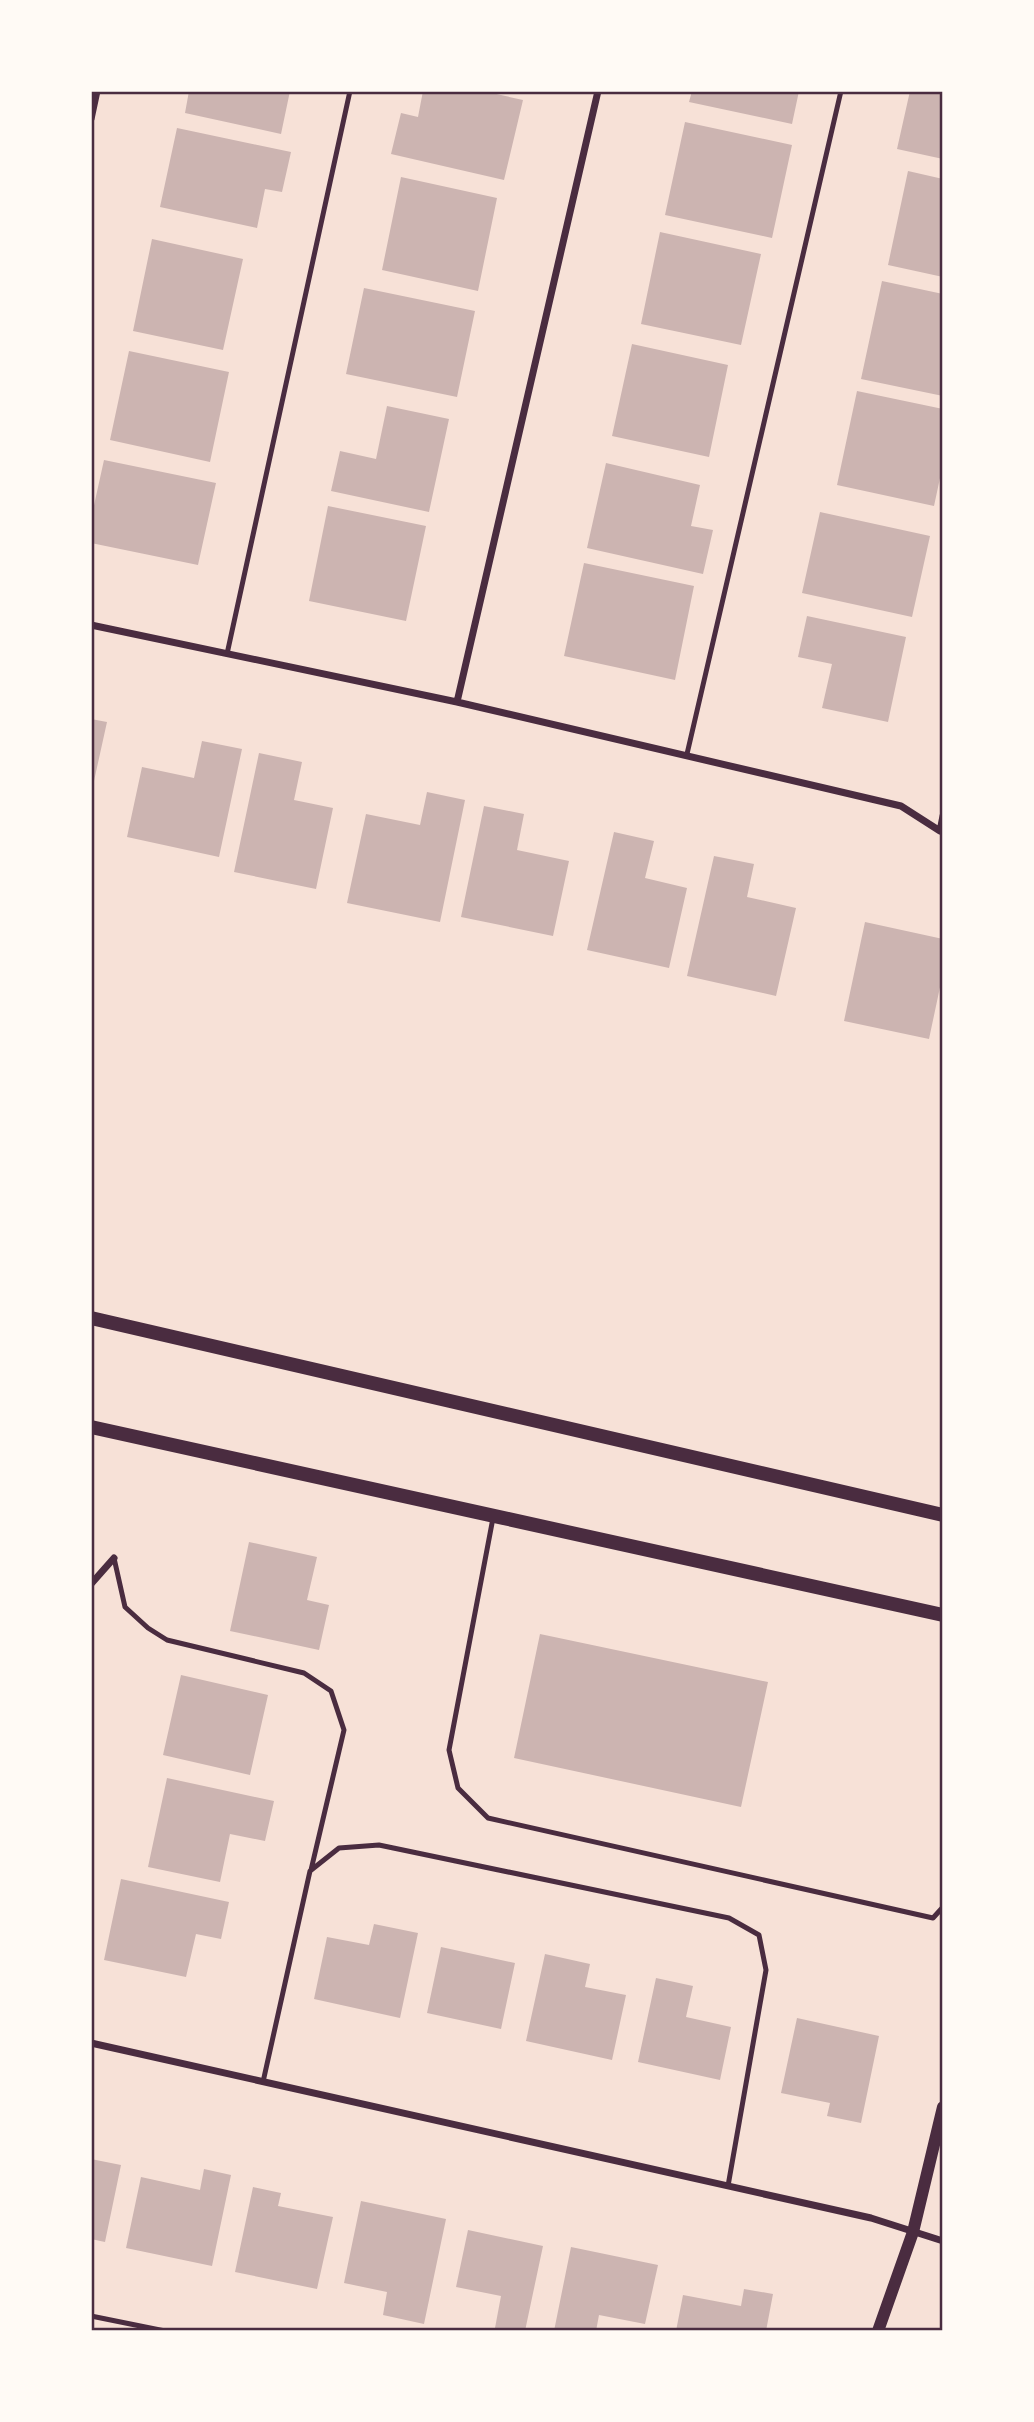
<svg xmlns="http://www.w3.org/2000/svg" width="1034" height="2422" font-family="'DM Sans',sans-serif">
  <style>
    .building { fill: #ccb4b1 }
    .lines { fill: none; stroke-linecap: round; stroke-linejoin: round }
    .service { stroke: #4a2c40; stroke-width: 5 }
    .minor { stroke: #4a2c40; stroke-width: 7 }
    .tertiary { stroke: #4a2c40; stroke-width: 12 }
    .secondary { stroke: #4a2c40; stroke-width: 14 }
    .neatline { fill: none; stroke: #4a2c40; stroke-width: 2.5 }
  </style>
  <rect width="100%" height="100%" fill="#f7e1d7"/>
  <!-- building -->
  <path class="building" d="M189,91h101l-9,43 -96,-21z
    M423,91h60l40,9 -19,80 -113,-26 10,-41 17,4z
    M692,91h107l-7,33 -103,-22z
    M910,91h33v68l-46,-10z
    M685,122l107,23 -20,93 -107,-23z
    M177,128l114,24 -9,40 -17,-3 -8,39 -97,-21z
    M908,171l35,8v98l-55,-12z
    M401,177l96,21 -19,93 -96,-21z
    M660,232l101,22 -20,91 -100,-21z
    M152,239l91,20 -20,91 -90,-19z
    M882,281l61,13v102l-82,-17z
    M364,288l111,23 -18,86 -111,-23z
    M632,344l96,21 -19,92 -97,-21z
    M129,351l100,21 -19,90 -100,-22z
    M857,391l86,18v55l-9,42 -97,-21z
    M387,406l62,13 -20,93 -98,-21 9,-40 36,8z
    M104,460l112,23 -18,82 -107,-22v-24z
    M606,463l94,22 -9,41 22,4 -10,44 -116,-26z
    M328,506l98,20 -20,95 -97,-20z
    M820,512l110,24 -18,81 -110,-24z
    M584,563l110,23 -19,94 -111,-24z
    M807,616l99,21 -18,85 -66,-14 10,-44 -34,-7z
    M91,719l16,3 -15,68h-1z
    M202,741l40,8 -23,108 -92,-20 15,-70 52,11z
    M259,753l43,9 -8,38 39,8 -17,81 -82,-17z
    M427,792l38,8 -25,122 -93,-19 19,-89 54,11z
    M484,806l40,8 -7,36 52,11 -16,75 -92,-19z
    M614,832l40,9 -9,37 42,10 -18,80 -82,-18z
    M714,856l40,8 -7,33 49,11 -20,88 -89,-20z
    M865,922l78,17v34l-14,66 -85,-18z
    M249,1542l68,15 -10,43 22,5 -10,45 -89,-19z
    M540,1634l228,48 -27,125 -227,-49z
    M181,1675l87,20 -18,80 -87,-20z
    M167,1778l107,23 -9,40 -35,-7 -10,48 -72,-15z
    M121,1879l108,23 -8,37 -25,-5 -10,43 -82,-17z
    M374,1924l44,9 -18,85 -86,-19 13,-62 42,8z
    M441,1947l74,16 -14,66 -74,-16z
    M545,1954l45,10 -5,23 41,8 -14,65 -86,-19z
    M656,1978l37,8 -7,31 45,10 -11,53 -82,-18z
    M797,2018l82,18 -18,87 -34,-7 3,-13 -49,-10z
    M91,2159l30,6 -16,77 -14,-3z
    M204,2169l27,6 -19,91 -86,-18 15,-71 59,13z
    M253,2187l28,6 -3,13 55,11 -16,72 -82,-17z
    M361,2201l85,18 -22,105 -41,-9 4,-23 -43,-9z
    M468,2230l75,16 -18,85 -30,-3 6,-32 -45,-9z
    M571,2247l87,18 -13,59 -46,-9 -3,16h-42z
    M744,2289l29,5 -7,37h-90l7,-36 58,11z"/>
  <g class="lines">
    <!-- service -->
    <path class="service" d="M227,654l123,-563
      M687,754l154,-663
      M493,1518l-44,232 9,38 30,30 445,100 10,-11
      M114,1558l11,49 23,21 19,12 137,33 27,18 13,39 -33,140
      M263,2082l47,-211 29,-23 40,-3 350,73 30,17 7,35 -38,216
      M91,2316l74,15"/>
    <!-- minor -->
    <path class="minor" d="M91,119l6,-28
      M91,625l366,77 444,104 39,25 3,-15
      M457,702l141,-611
      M91,1584l23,-26
      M91,2043l780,175 72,23"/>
    <!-- tertiary -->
    <path class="tertiary" d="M878,2331l35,-99 30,-125"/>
    <!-- secondary -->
    <path class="secondary" d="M91,1318l852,197
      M91,1427l852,188"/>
  </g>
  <!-- border -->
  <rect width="1034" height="2422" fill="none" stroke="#fffaf5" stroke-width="186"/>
  <rect x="93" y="93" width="848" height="2236" class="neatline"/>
</svg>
